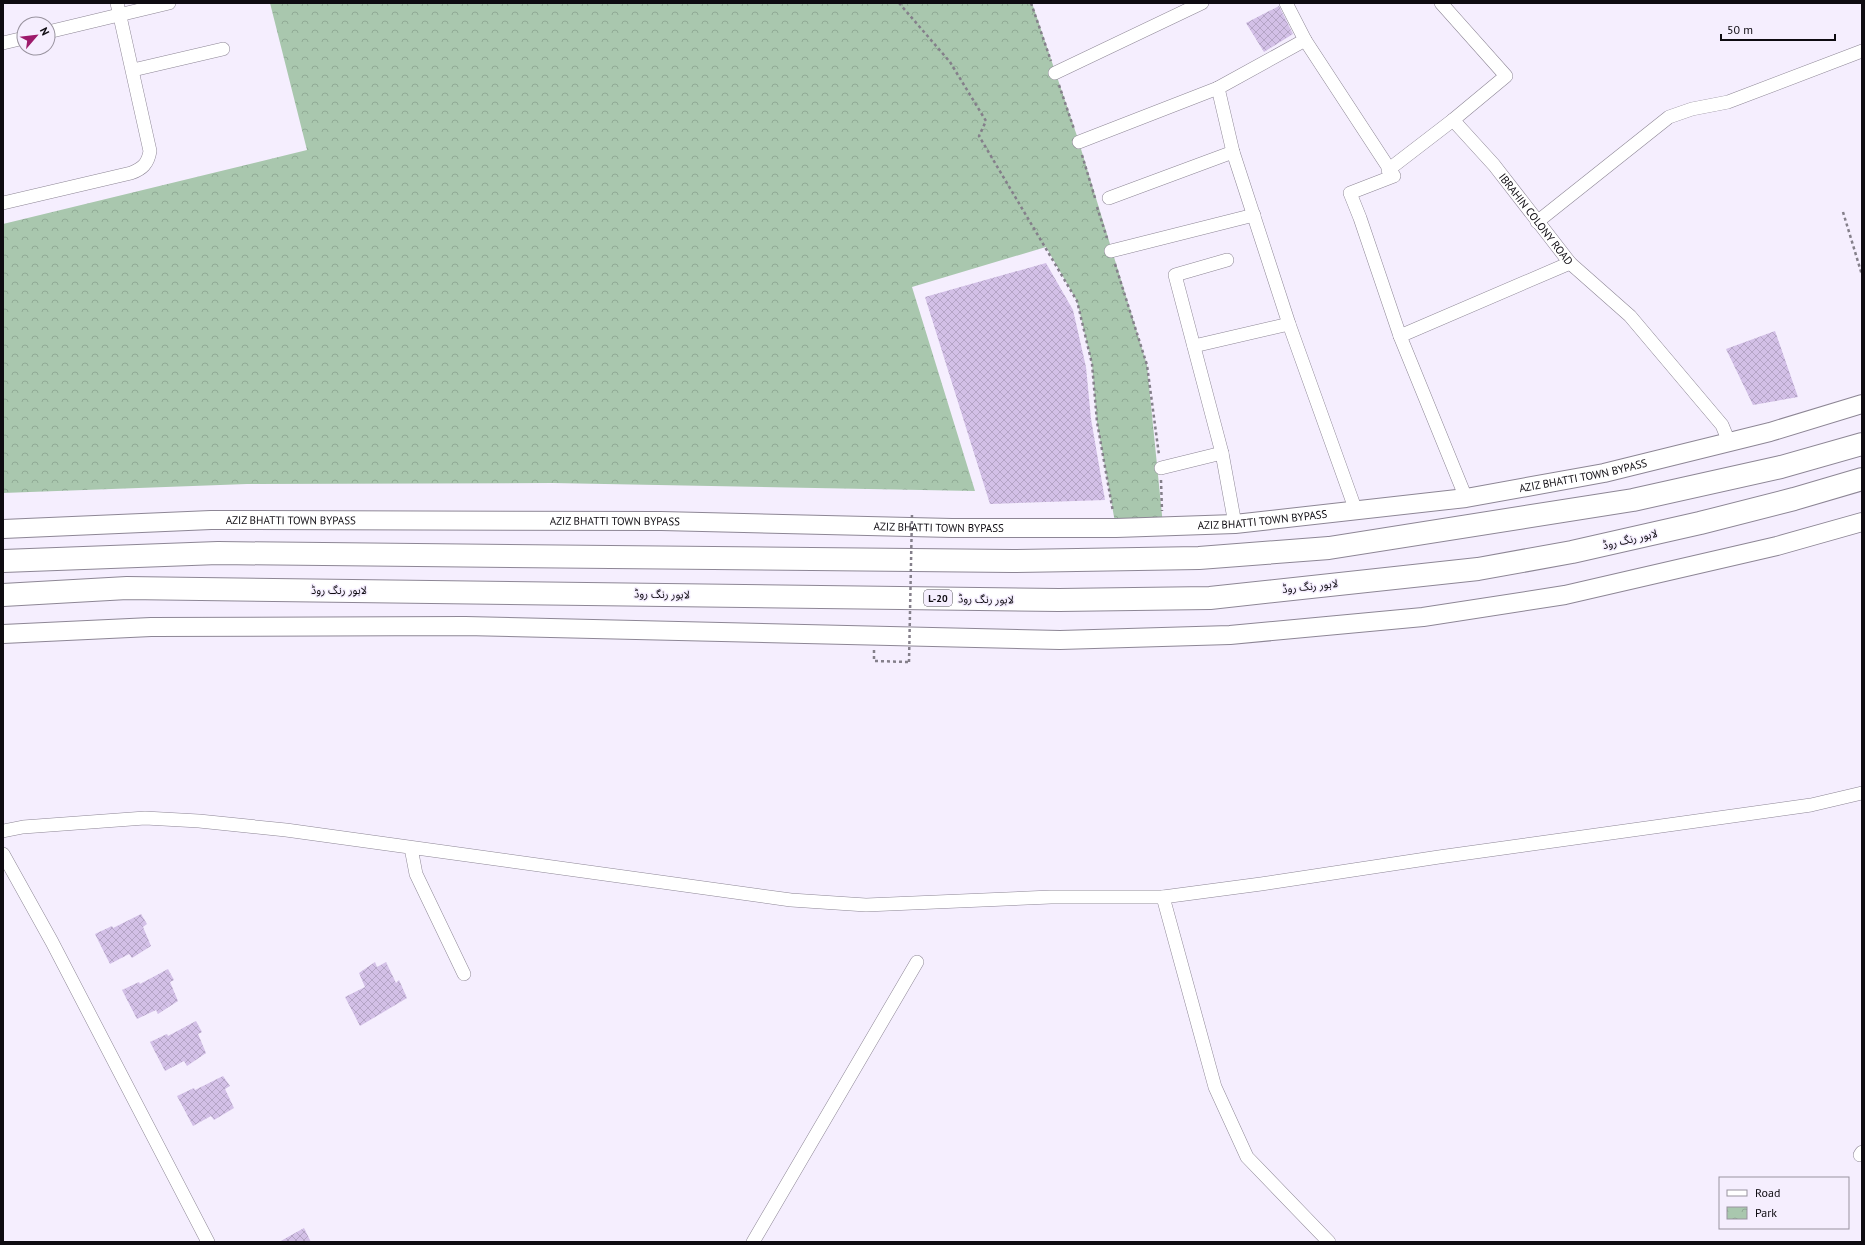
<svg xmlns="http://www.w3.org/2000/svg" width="1865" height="1245" font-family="'PT Sans','Noto Sans Arabic',sans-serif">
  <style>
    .park { fill: url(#park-crowns) }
    .building { fill: url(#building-cross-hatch) }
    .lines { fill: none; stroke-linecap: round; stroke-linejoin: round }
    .street-casing { stroke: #8d8695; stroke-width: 14 }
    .secondary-casing { stroke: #8d8695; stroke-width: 20 }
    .highway-casing { stroke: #8d8695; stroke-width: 24 }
    .path { stroke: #847f8a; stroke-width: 2.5; stroke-dasharray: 3 3; stroke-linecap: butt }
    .street { stroke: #fff; stroke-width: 13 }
    .secondary { stroke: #fff; stroke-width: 18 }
    .highway { stroke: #fff; stroke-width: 22 }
    .path-bridge { stroke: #847f8a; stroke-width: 2.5; stroke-dasharray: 3 3; stroke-linecap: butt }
    .labels { text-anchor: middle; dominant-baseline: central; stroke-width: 3; stroke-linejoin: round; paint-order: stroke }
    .shield { fill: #f5eefe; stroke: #534f58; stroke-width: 1 }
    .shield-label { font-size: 10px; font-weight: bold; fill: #0e0b11 }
    .street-label { font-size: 11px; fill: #0e0b11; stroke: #f5eefe }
  </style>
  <defs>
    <pattern id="park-crowns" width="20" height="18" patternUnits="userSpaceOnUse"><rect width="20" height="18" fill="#a9c7ae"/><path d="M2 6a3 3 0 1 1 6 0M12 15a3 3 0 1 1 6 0" fill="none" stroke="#90aa95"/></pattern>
    <pattern id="building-cross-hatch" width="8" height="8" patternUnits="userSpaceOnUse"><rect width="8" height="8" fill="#d3c0e7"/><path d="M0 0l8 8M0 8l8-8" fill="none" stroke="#b4a4c5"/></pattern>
  </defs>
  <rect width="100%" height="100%" fill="#f5eefe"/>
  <!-- park -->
  <path class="park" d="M270,3h762l45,133 70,229 16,160 -47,3 -19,-106 -5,-58 -15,-63 -31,-54 -134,40 63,204 -423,-8 -305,1 -244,9v-269l304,-74z"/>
  <!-- building -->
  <path class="building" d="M1279,6l14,28 -29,18 -18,-29z
    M1046,263l27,47 13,57 5,52 14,81 -115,4 -65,-207z
    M1775,331l23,66 -45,8 -27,-56z
    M141,914l6,10 -4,3 8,19 -19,12 -3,-4 -19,10 -15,-30 17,-8 1,2z
    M375,962l2,5 9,-5 10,21 3,-3 8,18 -47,28 -15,-29 20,-10 -6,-14z
    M168,969l6,11 -4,2 8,19 -20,13 -2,-4 -19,9 -15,-29 17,-8 1,2z
    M196,1021l6,11 -4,2 8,19 -19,13 -3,-5 -19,10 -15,-29 17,-8 1,2z
    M223,1076l7,10 -5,3 9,19 -20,12 -3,-4 -18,10 -16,-30 17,-8 1,2z
    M304,1228l7,14h-32z"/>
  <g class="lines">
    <!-- street casing -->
    <g class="street-casing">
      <g id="street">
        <path d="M1286,3l19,37 -87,48 15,64 56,172 67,187"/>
        <path id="s1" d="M1441,3l65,73 -53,44 41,45 76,98 60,53 92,109 7,17"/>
        <path d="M48,32l121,-29"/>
        <path d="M1305,40l89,136 -44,17 10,25 40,118 66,162"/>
        <path d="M3,43l21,-5"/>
        <path d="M133,70l90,-21"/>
        <path d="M1055,73l147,-70"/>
        <path d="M1079,142l139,-54"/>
        <path d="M1388,170l65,-50"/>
        <path d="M1109,198l124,-46"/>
        <path d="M3,203l128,-30c11,-4 17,-9 19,-22l-33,-148"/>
        <path d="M1537,222l132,-105 23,-8 36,-7 134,-51"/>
        <path d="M1111,251l143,-36"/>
        <path d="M1227,260l-52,15 47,178 13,71"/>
        <path d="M1400,336l170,-73"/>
        <path d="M1194,346l95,-22"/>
        <path d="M1161,468l61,-15"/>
        <path d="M3,831l20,-4 122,-9 54,3 87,9 505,70 75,5 185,-8h112l98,-13 178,-27 372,-52 51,-12"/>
        <path d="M411,848l5,26 48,100"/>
        <path d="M3,854l49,88 156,300"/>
        <path d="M1163,897l52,190 32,70 82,85"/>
        <path d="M1860,1155l2,-3"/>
        <path d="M753,1242l164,-280"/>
      </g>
    </g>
    <!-- secondary casing -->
    <g class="secondary-casing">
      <g id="secondary">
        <path id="s2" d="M3,529l208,-9 450,1 291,7h164l119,-4 231,-26 138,-25 166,-41 92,-28"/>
        <path d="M3,634l148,-7 314,-1 595,14 170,-5 193,-18 142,-22 212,-49 85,-24"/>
      </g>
    </g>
    <!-- highway casing -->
    <g class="highway-casing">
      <path id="highway" d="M3,561l215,-8 794,8 187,-3 130,-10 304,-48 148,-33 81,-23
        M3,595l124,-7 932,12 151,-2 268,-29 94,-17 128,-29 94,-24 68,-20"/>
    </g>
    <!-- path -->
    <path class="path" d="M899,3l51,59 36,59 -7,15 98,165 15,63 5,58 16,90
      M1031,3l20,58
      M1059,85l15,44
      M1082,155l13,43
      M1097,207l10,31
      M1843,212l19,63
      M1115,264l32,101 12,90
      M1161,480l1,31
      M874,650v11l35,1"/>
    <!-- street -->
    <use href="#street" class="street"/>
    <!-- secondary -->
    <use href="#secondary" class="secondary"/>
    <!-- highway -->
    <use href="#highway" class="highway"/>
    <!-- path-bridge -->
    <path class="path-bridge" d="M909,662l3,-148"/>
  </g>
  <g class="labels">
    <!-- shield labels -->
    <rect class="shield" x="924" y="590" width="28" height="16" rx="3"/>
    <g class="shield-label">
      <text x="938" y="598">L-20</text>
    </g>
    <!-- street labels -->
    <g class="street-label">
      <text stroke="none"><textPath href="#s1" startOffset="296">IBRAHIN COLONY ROAD</textPath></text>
      <text stroke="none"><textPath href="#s2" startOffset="1584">AZIZ BHATTI TOWN BYPASS</textPath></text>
      <text stroke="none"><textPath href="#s2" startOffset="1260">AZIZ BHATTI TOWN BYPASS</textPath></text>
      <text stroke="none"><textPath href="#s2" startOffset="288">AZIZ BHATTI TOWN BYPASS</textPath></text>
      <text stroke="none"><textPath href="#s2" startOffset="612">AZIZ BHATTI TOWN BYPASS</textPath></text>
      <text stroke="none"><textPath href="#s2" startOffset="936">AZIZ BHATTI TOWN BYPASS</textPath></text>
      <text transform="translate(1630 539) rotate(-13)">لاہور رنگ روڈ</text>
      <text transform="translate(1310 586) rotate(-6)">لاہور رنگ روڈ</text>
      <text x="339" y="590">لاہور رنگ روڈ</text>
      <text transform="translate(662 594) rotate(1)">لاہور رنگ روڈ</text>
      <text transform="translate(986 599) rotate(1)">لاہور رنگ روڈ</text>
    </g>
  </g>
  <!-- border -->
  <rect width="1865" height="1245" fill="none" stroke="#0e0b11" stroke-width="8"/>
  <!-- legend -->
  <rect x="1719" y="1177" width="130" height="52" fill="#f5eefe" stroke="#99939f"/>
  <rect x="1727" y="1190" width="20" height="6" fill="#ffffff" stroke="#99939f"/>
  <text x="1755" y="1197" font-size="12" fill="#0e0b11">Road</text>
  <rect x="1727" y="1207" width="20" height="12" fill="url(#park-crowns)" stroke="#99939f"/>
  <text x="1755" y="1217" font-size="12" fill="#0e0b11">Park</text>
  <!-- north arrow -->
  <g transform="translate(36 36) rotate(62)"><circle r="19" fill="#f5eefe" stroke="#99939f"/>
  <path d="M0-3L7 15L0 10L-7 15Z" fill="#9d1a6b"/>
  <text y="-6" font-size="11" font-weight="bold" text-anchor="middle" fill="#0e0b11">N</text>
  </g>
  <!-- scale -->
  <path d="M1721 34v6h114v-6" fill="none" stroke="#0e0b11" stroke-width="2"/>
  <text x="1727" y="34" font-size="12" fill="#0e0b11" stroke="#f5eefe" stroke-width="3" paint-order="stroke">50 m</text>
</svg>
